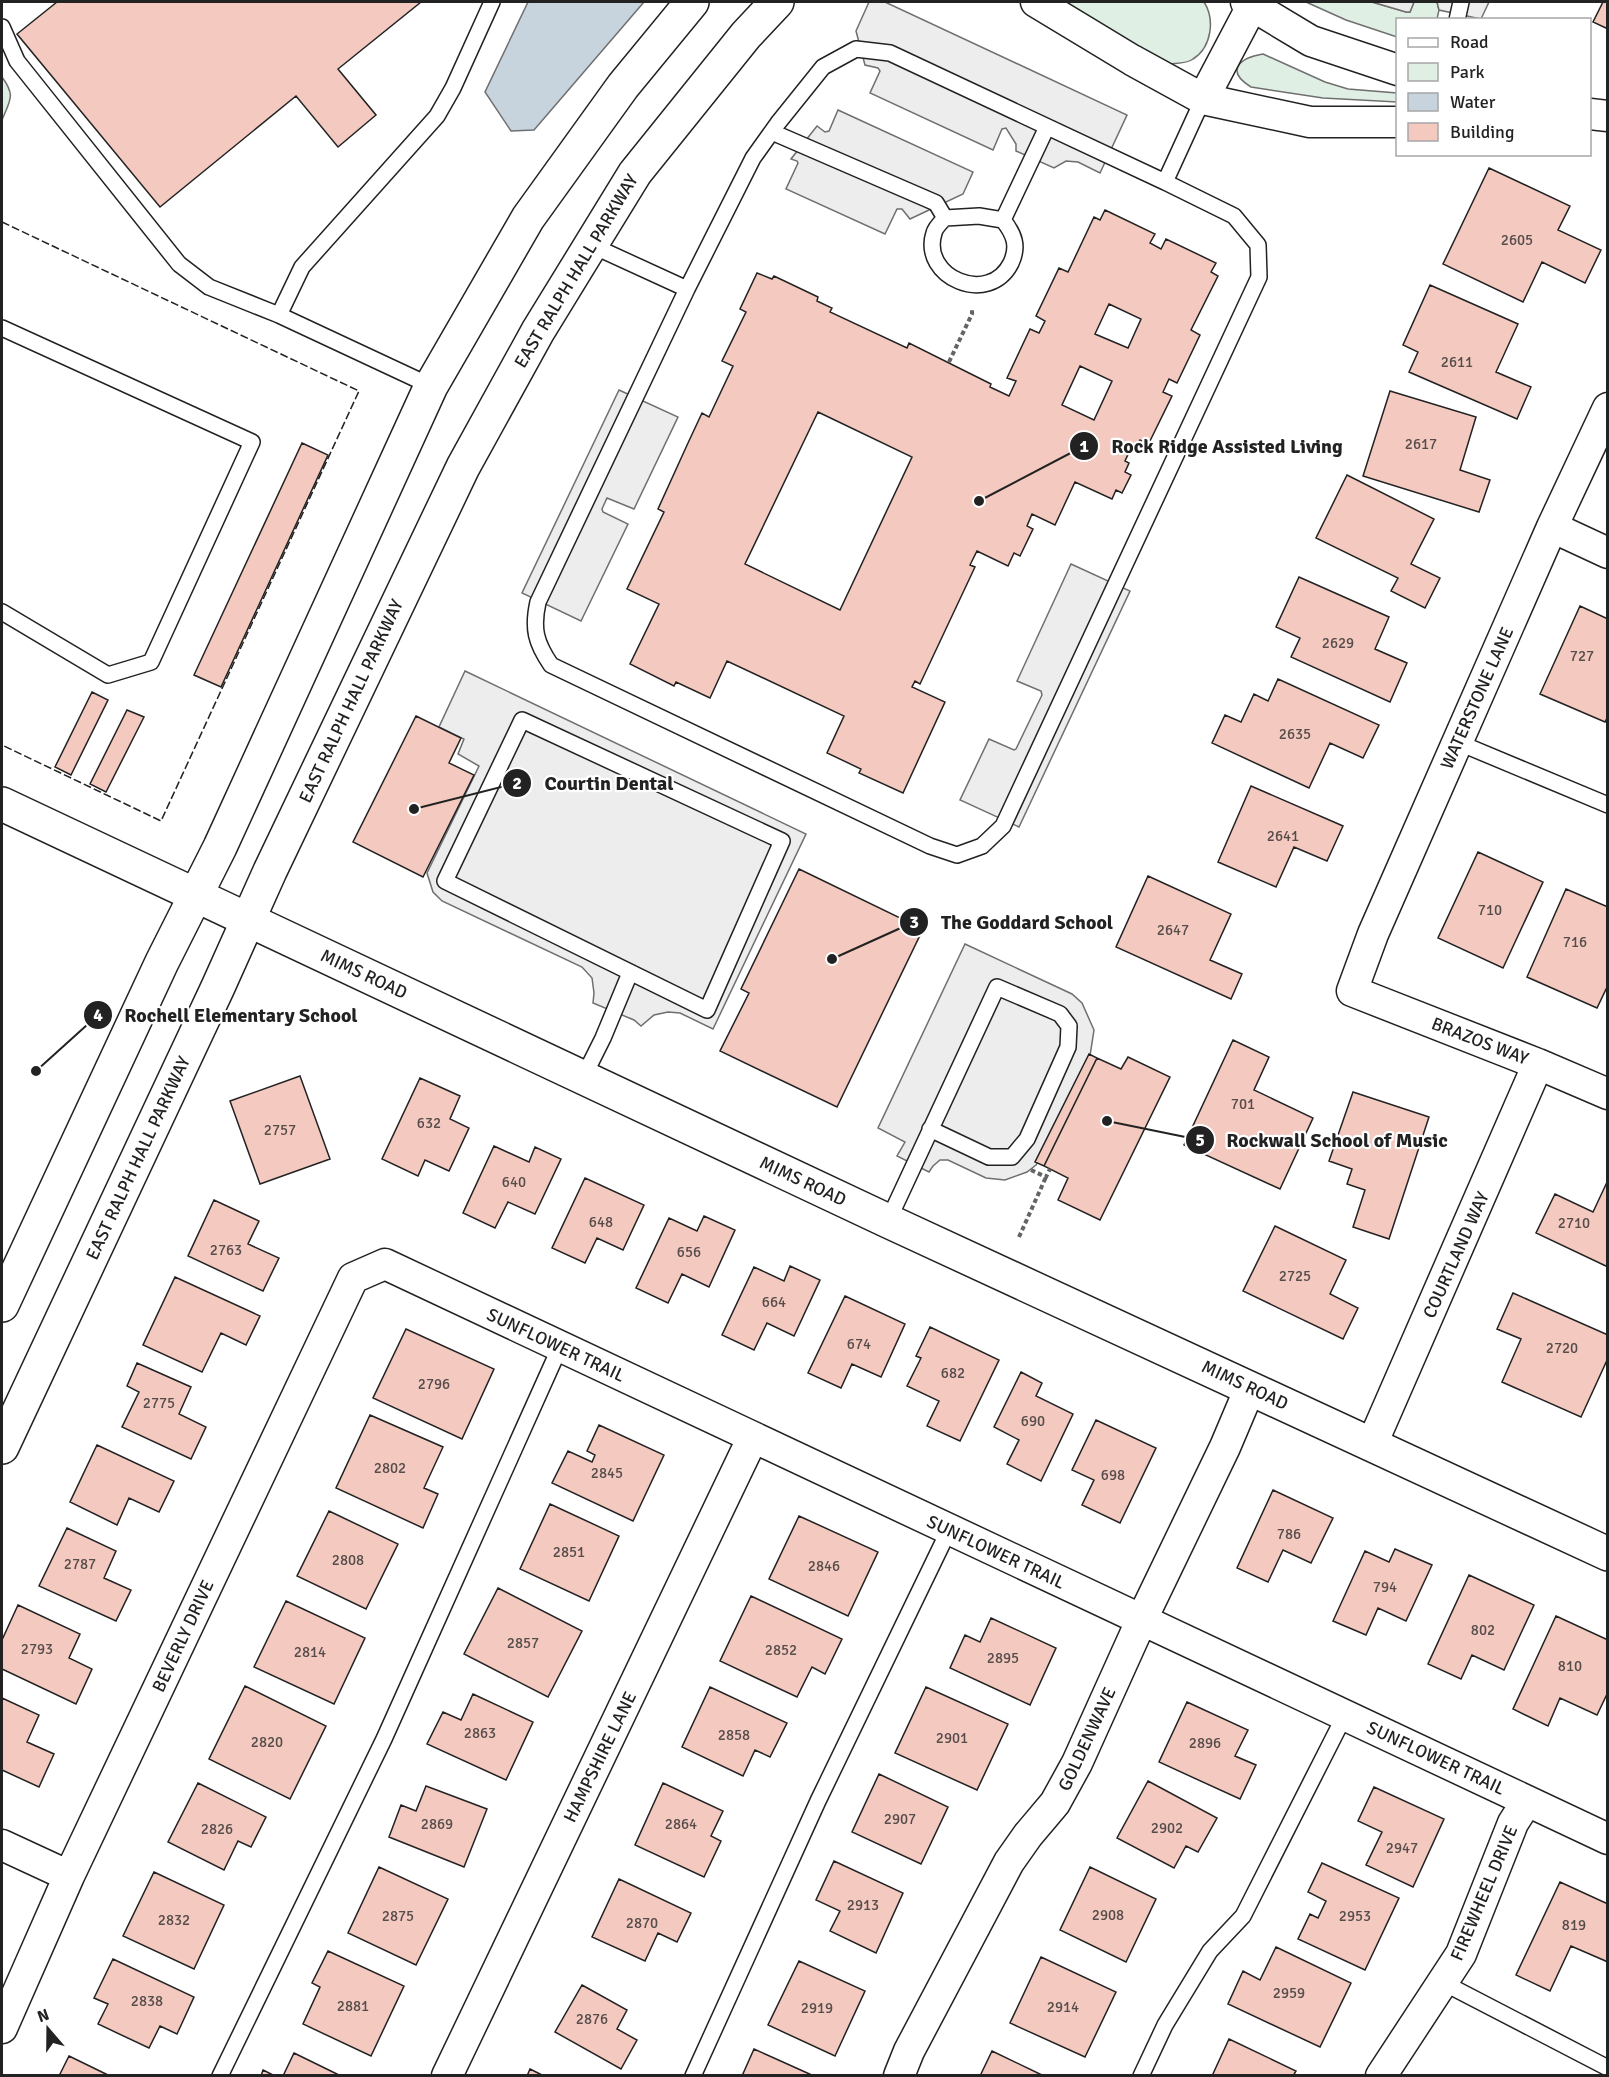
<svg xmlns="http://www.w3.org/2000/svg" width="1609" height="2077" font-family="Signika,sans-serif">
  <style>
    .green { fill: #e0efe3; stroke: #6f6f6f; stroke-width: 1.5 }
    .parking { fill: #ededed; stroke: #6f6f6f; stroke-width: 1.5 }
    .water { fill: #c7d3dd; stroke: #6f6f6f; stroke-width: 1.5 }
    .building { fill: #f3c9c0; stroke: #222; stroke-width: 1.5; fill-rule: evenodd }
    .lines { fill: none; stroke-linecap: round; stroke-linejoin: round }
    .service-casing { stroke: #222; stroke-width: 18 }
    .minor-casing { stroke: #222; stroke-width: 33 }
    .tertiary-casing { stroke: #222; stroke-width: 36 }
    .secondary-casing { stroke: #222; stroke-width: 36 }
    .path { stroke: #646464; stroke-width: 4; stroke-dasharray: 4.5 3; stroke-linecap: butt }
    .service { stroke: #fff; stroke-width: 15 }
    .minor { stroke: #fff; stroke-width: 30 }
    .tertiary { stroke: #fff; stroke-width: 33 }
    .secondary { stroke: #fff; stroke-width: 33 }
    .fence { stroke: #222; stroke-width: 1.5; stroke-dasharray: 8 3; stroke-linecap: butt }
    .labels { text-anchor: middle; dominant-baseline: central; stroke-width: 4.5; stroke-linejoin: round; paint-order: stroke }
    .number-label { font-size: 15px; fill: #564c4a }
    .street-label { font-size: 18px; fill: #222; stroke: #fff }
    .leader { fill: none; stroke: #222; stroke-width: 2 }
    .callout-dot { fill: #222; stroke: #fff; stroke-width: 2 }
    .mark-label { font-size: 18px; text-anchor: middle; font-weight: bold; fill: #fff }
    .callout-label { font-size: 20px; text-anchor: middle; font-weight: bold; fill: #222; stroke: #fff; stroke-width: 4.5; stroke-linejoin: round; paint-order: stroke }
  </style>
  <rect width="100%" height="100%" fill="#fff"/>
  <!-- green -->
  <path class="green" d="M1059,2h145c11,17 8,45 -11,57 -7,5 -15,4 -24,5z
    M1306,2h66l34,10h4l4,-10h23l2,8 -2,9 -39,1 -1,17 -51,-17z
    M1263,54l62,28 23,7 49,4v9l-74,-4 -72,-11c-26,-16 -12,-29 12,-33z
    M2,77c14,19 8,23 0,43z"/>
  <!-- parking -->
  <path class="parking" d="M869,2h16l242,113 -27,58 -22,-11 -12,-1 -12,7 -38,-17v-7l-10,-16 -4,1 -9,21 -123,-57 10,-22 -2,-3 -13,-3 -9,-34z
    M1372,2h42l-4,10h-4z
    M1437,2h52l-8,17 -42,-9z
    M838,110l135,62 -10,22 -53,25 -8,-10h-5l-12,25 -99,-45 12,-26 -1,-2 -6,-2 26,-33 8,6 4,-1z
    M619,390l59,27 -44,92 -27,-11 -5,11 1,3 25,12 -47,97 -59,-28z
    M1071,564l59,27 -111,236 -59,-27 29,-61 25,11 2,-1 26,-54 -1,-4 -24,-10z
    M465,671l341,163 -93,195 -33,-16 -12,-1 -14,3 -13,11 -7,-6 -41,-17 1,-10 -2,-15 -10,-11 -140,-66 -9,-9 -6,-19 52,-107 -21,-12 6,-15 -25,-12z
    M965,944l107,50 10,9 12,27 -5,32 -46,93 -7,10 -9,7 -22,8 -19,-2 -38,-18h-8l-7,6 -4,6 -32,-16 8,-14 -27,-14z"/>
  <!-- water -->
  <path class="water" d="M528,2h116l-110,128 -23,1 -26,-39z"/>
  <!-- building -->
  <path class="building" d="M57,2h364l-83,67 38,46 -38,32 -42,-51 -136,111 -143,-173z
    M1603,2h5v27l-15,-7z
    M1489,168l81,38 -12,24 43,20 -16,33 -43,-21 -19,40 -80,-38z
    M1105,210l50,24 -5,9 11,6 5,-10 50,24 -5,9 7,4 -27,54 9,5 -23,48 -8,-4 -6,13 9,4 -24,49 -8,-5 -4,7 -4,-1 -7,15 4,2 -4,9 6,3 -9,18 -6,-3 -4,9 -37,-17 -20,43 -23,-11 -5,12 6,3 -13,27 -6,-3 -6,13 -31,-15 -7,14 5,2 -55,117 -5,-3 -3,6 33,15 -42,91 -44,-20 2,-4 -34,-16 17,-37 -117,-55 -17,37 -34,-16 -2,4 -44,-22 29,-60 -32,-15 37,-77 -6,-3 30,-66 14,-30 7,4 24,-51 -11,-5 24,-49 -6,-3 17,-36 15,6 2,-3 44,21 -1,4 15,7 -2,4 77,36 2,-5 82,41 -1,3 19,9 7,-15 -9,-3 23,-49 9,4 6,-12 -9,-5 23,-48 9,4 26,-55 6,3zM1109,304l32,15 -13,29 -33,-14zM1080,366l32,15 -18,39 -32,-15zM818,412l94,45 -72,153 -95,-46z
    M1430,285l88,39 -22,48 35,15 -14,32 -108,-47 9,-20 -15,-7z
    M1390,391l86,26 -16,53 30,10 -11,32 -116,-36z
    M302,443l26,12 -107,232 -27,-12z
    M1347,475l87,44 -23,45 29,14 -15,30 -34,-17 7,-13 -82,-40z
    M1299,577l90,40 -14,32 32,14 -17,39 -99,-45 9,-19 -24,-11z
    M1580,606l28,13v97l-3,6 -65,-28z
    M1278,679l101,46 -16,33 -33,-15 -21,45 -97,-45 13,-28 16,7 13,-28 14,7z
    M92,692l16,8 -37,75 -16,-8z
    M127,710l17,7 -38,75 -16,-8z
    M416,716l45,22 -12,25 25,12 -51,102 -70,-35z
    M1251,786l92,40 -16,35 -33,-14 -18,40 -58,-25z
    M1478,852l65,30 -40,86 -65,-30z
    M799,869l124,60 -86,178 -117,-56 29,-58 -8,-4z
    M1148,876l83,38 -21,46 32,14 -11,25 -115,-52z
    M1566,889l42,18v78l-11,23 -70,-31z
    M1233,1040l36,17 -15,33 59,28 -33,71 -96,-44z
    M1089,1054l8,4 -53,108 -9,-4z
    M1128,1057l42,20 -70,143 -42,-20 10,-22 -24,-12 53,-108 24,11z
    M300,1076l30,83 -70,25 -30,-83z
    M420,1078l40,18 -10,23 19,9 -20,43 -24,-11 -7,16 -36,-17z
    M1353,1092l76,25 -40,122 -36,-12 12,-37 -18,-6 5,-15 -23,-8z
    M494,1146l35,16 6,-15 26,12 -26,55 -27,-12 -13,26 -32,-15z
    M585,1178l59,27 -21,45 -26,-12 -12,25 -33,-15z
    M1608,1180v87l-72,-34 19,-39 38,18z
    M214,1200l45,21 -11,23 31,14 -16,33 -75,-35z
    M704,1216l31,14 -26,57 -27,-13 -14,29 -32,-15 33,-70 28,13z
    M1275,1226l71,34 -16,34 28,14 -15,31 -100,-48z
    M790,1266l30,14 -26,56 -27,-13 -13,27 -32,-15 32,-68 30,14z
    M175,1277l85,39 -14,29 -25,-12 -19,39 -59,-27z
    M1513,1293l95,42v23l-27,59 -79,-35 19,-43 -24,-10z
    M845,1296l60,28 -24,53 -29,-13 -11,24 -33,-15z
    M930,1327l69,33 -39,81 -33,-15 12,-25 -32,-15 14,-28 -5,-2z
    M406,1329l88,40 -32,70 -89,-41z
    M137,1363l54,24 -12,27 27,13 -15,32 -69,-32 17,-35 -12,-6z
    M1021,1372l21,11 -6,13 37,18 -32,67 -34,-17 12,-24 -25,-13z
    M370,1415l73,32 -19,41 14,6 -15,34 -87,-40z
    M1096,1420l60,28 -36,75 -38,-18 12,-25 -22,-10z
    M599,1425l65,30 -31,66 -81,-38 16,-32 24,11 3,-7 -8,-4z
    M97,1445l77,36 -15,31 -30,-14 -12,27 -47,-23z
    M1273,1490l60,28 -22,45 -28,-13 -15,32 -31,-14z
    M550,1504l69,32 -30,65 -69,-32z
    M329,1511l69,33 -32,65 -69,-33z
    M799,1516l79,36 -30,64 -79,-37z
    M67,1528l49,23 -12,27 27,12 -15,31 -77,-35z
    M1395,1549l37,16 -26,56 -28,-13 -12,27 -33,-14 32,-70 24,11z
    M1469,1575l65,30 -30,65 -32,-15 -11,24 -33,-15z
    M498,1588l84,43 -34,66 -84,-43z
    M751,1596l91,43 -17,35 -13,-7 -15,30 -77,-36z
    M286,1601l79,37 -31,66 -80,-37z
    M18,1605l62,29 -11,24 23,11 -16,35 -74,-35v-29z
    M1556,1616l52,24v52l-11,23 -37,-17 -12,28 -35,-17z
    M991,1618l65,30 -26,57 -80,-37 15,-33 15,7z
    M245,1686l81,40 -36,73 -81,-40z
    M710,1687l77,36 -17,34 -15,-7 -12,26 -61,-29z
    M926,1687l82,37 -31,66 -82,-37z
    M473,1694l60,28 -27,58 -79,-36 16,-32 18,8z
    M2,1698l37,17 -12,27 27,12 -15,33 -37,-17z
    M1187,1702l61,28 -13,26 21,9 -16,34 -81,-37z
    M879,1774l69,33 -27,57 -69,-32z
    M1148,1781l69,37 -19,34 -12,-6 -12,22 -57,-30z
    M198,1783l68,34 -15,30 -13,-6 -14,29 -56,-28z
    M663,1783l60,28 -12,25 10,5 -17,36 -69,-32z
    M426,1786l61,23 -23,58 -75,-30 12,-32 15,6z
    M1374,1787l70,32 -31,68 -47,-22 16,-33 -24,-11z
    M834,1861l69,32 -27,60 -46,-22 10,-20 -24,-11z
    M1322,1863l77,35 -34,72 -67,-31 12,-25 8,4 8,-17 -18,-9z
    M379,1867l69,32 -32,66 -68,-32z
    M1090,1867l66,32 -30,63 -66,-32z
    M154,1872l70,33 -30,64 -71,-33z
    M619,1879l72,34 -14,29 -19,-9 -13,28 -53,-24z
    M1560,1882l48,22v58l-37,-16 -21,45 -34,-16z
    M1276,1947l75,36 -31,64 -92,-43 15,-33 17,9z
    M328,1951l76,35 -33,70 -68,-32 17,-37 -8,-4z
    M1041,1957l75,35 -31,65 -75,-34z
    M113,1959l81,38 -17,37 -17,-8 -11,22 -51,-24 10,-20 -14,-6z
    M799,1961l66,30 -30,65 -67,-31z
    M582,1985l45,25 -10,19 20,11 -16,29 -66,-37z
    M1229,2039l67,32 -3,5h-81z
    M754,2049l60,27h-72z
    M992,2051l52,25h-64z
    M294,2053l47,23h-58z
    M69,2056l41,20h-51z
    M530,2069l14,7h-17z
    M263,2070l12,6h-14z"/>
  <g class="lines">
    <!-- service casing -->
    <g class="service-casing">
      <path id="service" d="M1457,20l4,-18
        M2,27l15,34 162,203 30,23 70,28 152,71
        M772,132l164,71 9,15 34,-2 24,4
        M945,218c-4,4 -10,10 -11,15 -14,44 55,74 77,30 8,-17 3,-29 -8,-43l44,-93
        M591,245l96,44 -149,313c-6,27 -2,41 13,63l379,181 27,9 25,-9 21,-20 256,-549 -1,-32 -24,-29 -69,-34 38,-83
        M687,289l66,-131 25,-35 45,-56 33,-18 34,4 275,129
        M279,315l23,-48 135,-151 16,-28 39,-86
        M2,328l250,114 -101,220 -43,13 -106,-63
        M522,720l260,121 -75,169 -262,-129z
        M1457,742l151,63
        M583,1078l20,-40 27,-65
        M888,1221l109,-234 63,27 9,12 -1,21 -41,92 -15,18h-23l-59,-28
        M1442,1982l166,86
        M220,2076l164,-337 176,-392
        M693,2076l125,-275 131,-271
        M1141,2076l24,-51 45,-74 33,-35 102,-201"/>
    </g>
    <!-- minor casing -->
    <g class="minor-casing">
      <path id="minor" d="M1036,2l96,58 71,39 107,23h88
        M1246,2l65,39 87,29
        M1203,99l49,-93
        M1590,114l18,2
        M1608,408l-56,119 -179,407 -21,57 186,73 70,30
        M1552,527l56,26
        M1372,1444l166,-380
        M2,1845l67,31
        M2,2028l67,-152 284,-598 32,-14 1223,575
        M447,2076l306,-639
        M899,2076l10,-25 100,-189 19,-27 27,-32 22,-40 65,-144 83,-172 25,-59
        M1381,2076l80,-122 52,-131 14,-22"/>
    </g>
    <!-- tertiary casing -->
    <g class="tertiary-casing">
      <path id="tertiary" d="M2,804l886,417 720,333"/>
    </g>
    <!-- secondary casing -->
    <g class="secondary-casing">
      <path id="secondary" d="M2,1305l160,-343 58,-115 211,-461 97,-168 95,-132 69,-84
        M2,1447l216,-460 52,-116 193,-404 75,-136 97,-158 111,-138 31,-33"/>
    </g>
    <!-- path -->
    <path class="path" d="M949,362l23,-48v-6
      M1031,1170l15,7 4,-8
      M1019,1237l27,-60"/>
    <!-- service -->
    <use href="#service" class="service"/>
    <!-- minor -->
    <use href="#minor" class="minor"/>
    <!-- tertiary -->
    <use href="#tertiary" class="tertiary"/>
    <!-- secondary -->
    <use href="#secondary" class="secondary"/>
    <!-- fence -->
    <path class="fence" d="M2,222l357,169 -198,430 -159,-76"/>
  </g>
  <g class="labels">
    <!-- number labels -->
    <g class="number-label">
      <text x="1517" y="240">2605</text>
      <text x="1457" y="362">2611</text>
      <text x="1421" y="444">2617</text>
      <text x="1338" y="643">2629</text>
      <text x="1582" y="656">727</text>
      <text x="1295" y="734">2635</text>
      <text x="1283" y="836">2641</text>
      <text x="1490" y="910">710</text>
      <text x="1173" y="930">2647</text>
      <text x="1575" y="942">716</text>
      <text x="1243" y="1104">701</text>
      <text x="429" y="1123">632</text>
      <text x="280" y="1130">2757</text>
      <text x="514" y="1182">640</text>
      <text x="601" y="1222">648</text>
      <text x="1574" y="1223">2710</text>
      <text x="226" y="1250">2763</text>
      <text x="689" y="1252">656</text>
      <text x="1295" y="1276">2725</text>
      <text x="774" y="1302">664</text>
      <text x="859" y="1344">674</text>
      <text x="1562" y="1348">2720</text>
      <text x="953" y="1373">682</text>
      <text x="434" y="1384">2796</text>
      <text x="159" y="1403">2775</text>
      <text x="1033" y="1421">690</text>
      <text x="390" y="1468">2802</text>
      <text x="607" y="1473">2845</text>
      <text x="1113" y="1475">698</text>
      <text x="1289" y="1534">786</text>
      <text x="569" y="1552">2851</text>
      <text x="348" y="1560">2808</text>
      <text x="80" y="1564">2787</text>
      <text x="824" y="1566">2846</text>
      <text x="1385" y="1587">794</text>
      <text x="1483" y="1630">802</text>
      <text x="523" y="1643">2857</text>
      <text x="37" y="1649">2793</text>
      <text x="781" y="1650">2852</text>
      <text x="310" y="1652">2814</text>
      <text x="1003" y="1658">2895</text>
      <text x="1570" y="1666">810</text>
      <text x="480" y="1733">2863</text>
      <text x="734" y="1735">2858</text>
      <text x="952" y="1738">2901</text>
      <text x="267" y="1742">2820</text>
      <text x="1205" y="1743">2896</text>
      <text x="900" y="1819">2907</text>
      <text x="437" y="1824">2869</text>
      <text x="681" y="1824">2864</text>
      <text x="1167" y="1828">2902</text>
      <text x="217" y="1829">2826</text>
      <text x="1402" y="1848">2947</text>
      <text x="863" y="1905">2913</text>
      <text x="1108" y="1915">2908</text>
      <text x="398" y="1916">2875</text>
      <text x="1355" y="1916">2953</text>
      <text x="174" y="1920">2832</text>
      <text x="642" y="1923">2870</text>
      <text x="1574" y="1925">819</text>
      <text x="1289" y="1993">2959</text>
      <text x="147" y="2001">2838</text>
      <text x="353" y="2006">2881</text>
      <text x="1063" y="2007">2914</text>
      <text x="817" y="2008">2919</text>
      <text x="592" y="2019">2876</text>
    </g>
    <!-- street labels -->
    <g class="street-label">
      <text transform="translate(576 271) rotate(-59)">EAST RALPH HALL PARKWAY</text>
      <text transform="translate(1477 698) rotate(-66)">WATERSTONE LANE</text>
      <text transform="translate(351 701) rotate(-65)">EAST RALPH HALL PARKWAY</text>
      <text transform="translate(364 974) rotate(25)">MIMS ROAD</text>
      <text transform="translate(1480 1041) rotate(21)">BRAZOS WAY</text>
      <text transform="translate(138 1158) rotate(-65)">EAST RALPH HALL PARKWAY</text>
      <text transform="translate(803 1181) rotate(25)">MIMS ROAD</text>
      <text transform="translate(1456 1255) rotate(-66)">COURTLAND WAY</text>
      <text transform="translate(556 1345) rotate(25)">SUNFLOWER TRAIL</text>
      <text transform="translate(1245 1385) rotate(25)">MIMS ROAD</text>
      <text transform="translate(996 1552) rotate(25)">SUNFLOWER TRAIL</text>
      <text transform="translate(183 1636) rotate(-65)">BEVERLY DRIVE</text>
      <text transform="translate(1087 1739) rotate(-65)">GOLDENWAVE</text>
      <text transform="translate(600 1757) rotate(-64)">HAMPSHIRE LANE</text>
      <text transform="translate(1436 1758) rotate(25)">SUNFLOWER TRAIL</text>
      <text transform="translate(1484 1893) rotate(-67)">FIREWHEEL DRIVE</text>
    </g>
  </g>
  <!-- callouts -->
  <path class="leader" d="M979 501L1084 446M414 809L517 783M832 959L914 922M36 1071L98 1015M1107 1121L1200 1140"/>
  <g class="callout-dot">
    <circle cx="979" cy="501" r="6"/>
    <circle cx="414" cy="809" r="6"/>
    <circle cx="832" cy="959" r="6"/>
    <circle cx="36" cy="1071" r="6"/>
    <circle cx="1107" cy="1121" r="6"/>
    <circle cx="1084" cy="446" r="15"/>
    <circle cx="517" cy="783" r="15"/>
    <circle cx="914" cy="922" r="15"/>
    <circle cx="98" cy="1015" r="15"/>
    <circle cx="1200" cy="1140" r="15"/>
  </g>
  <g class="mark-label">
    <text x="1084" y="452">1</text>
    <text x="517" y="789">2</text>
    <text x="914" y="928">3</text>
    <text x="98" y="1021">4</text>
    <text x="1200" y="1146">5</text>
  </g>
  <g class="callout-label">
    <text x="1227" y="453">Rock Ridge Assisted Living</text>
    <text x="609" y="790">Courtin Dental</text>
    <text x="1027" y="929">The Goddard School</text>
    <text x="241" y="1022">Rochell Elementary School</text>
    <text x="1337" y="1147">Rockwall School of Music</text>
  </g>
  <!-- border -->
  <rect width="1609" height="2077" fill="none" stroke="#222222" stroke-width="6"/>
  <!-- legend -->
  <rect x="1396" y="18" width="195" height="138" fill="#ffffff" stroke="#a7a7a7" stroke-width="1.5"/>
  <rect x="1408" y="38" width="30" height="9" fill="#ffffff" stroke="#a7a7a7" stroke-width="1.5"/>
  <text x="1450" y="48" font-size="18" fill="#222222">Road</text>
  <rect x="1408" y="63" width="30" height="18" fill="#e0efe3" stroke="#a7a7a7" stroke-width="1.5"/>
  <text x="1450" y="78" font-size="18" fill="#222222">Park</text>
  <rect x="1408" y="93" width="30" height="18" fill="#c7d3dd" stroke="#a7a7a7" stroke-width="1.5"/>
  <text x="1450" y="108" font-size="18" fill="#222222">Water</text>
  <rect x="1408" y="123" width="30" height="18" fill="#f3c9c0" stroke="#a7a7a7" stroke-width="1.5"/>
  <text x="1450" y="138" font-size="18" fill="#222222">Building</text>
  <!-- north arrow -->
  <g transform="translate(48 2029) rotate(340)" stroke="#ffffff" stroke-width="4.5" paint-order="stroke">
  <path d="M0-4.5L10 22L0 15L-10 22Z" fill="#222222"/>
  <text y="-9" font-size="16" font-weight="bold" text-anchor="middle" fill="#222222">N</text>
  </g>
</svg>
